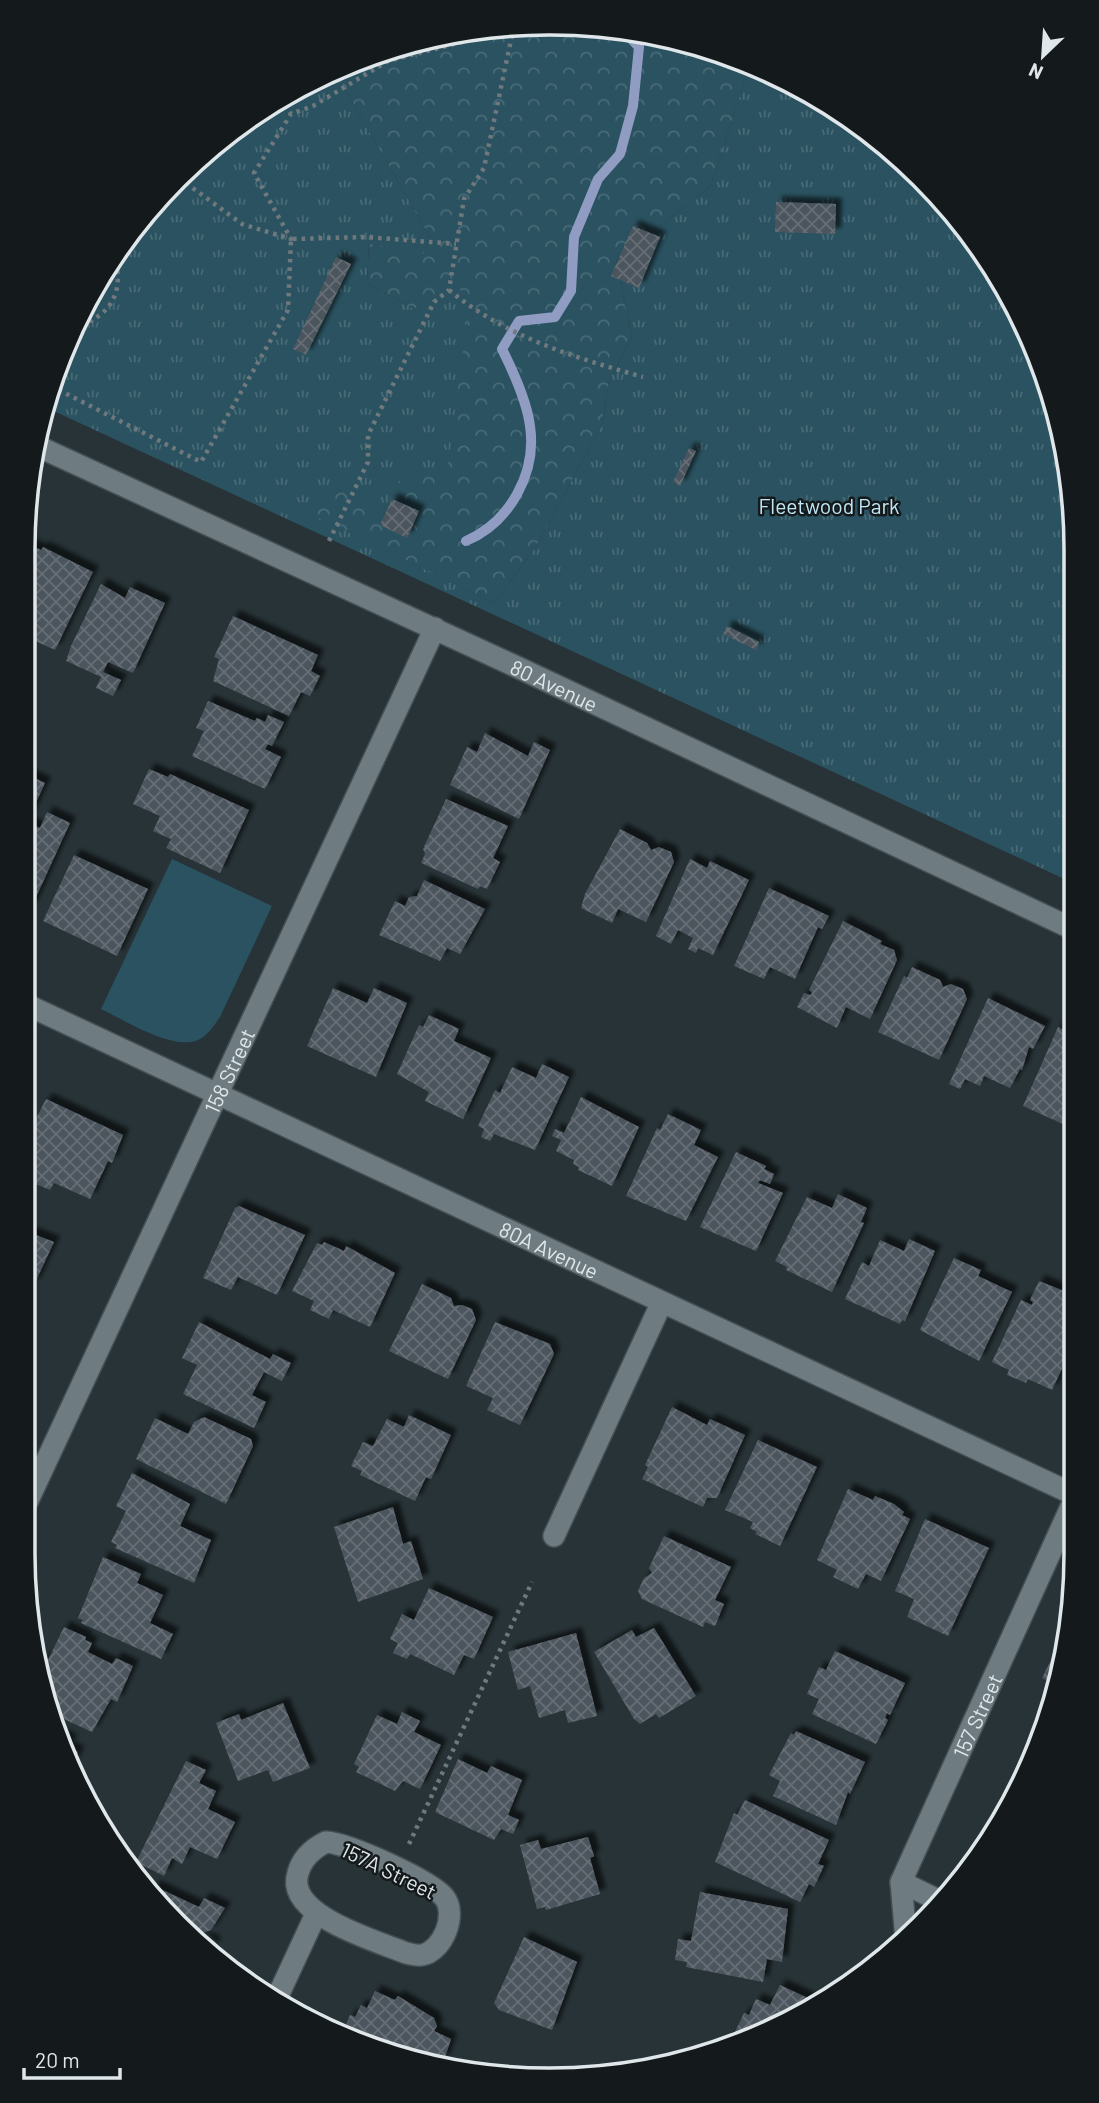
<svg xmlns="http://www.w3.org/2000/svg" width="1099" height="2103" font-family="Barlow,sans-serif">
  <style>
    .green { fill: #2a5260 }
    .forest { fill: url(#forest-crowns) }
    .park { fill: url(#park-tufts) }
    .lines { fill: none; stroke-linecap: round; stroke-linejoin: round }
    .stream { stroke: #909cc1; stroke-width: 10 }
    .building { fill: url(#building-cross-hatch); filter: url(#shadow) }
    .minor-casing { stroke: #454f53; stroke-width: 24 }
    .path { stroke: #6f797d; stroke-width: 4.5; stroke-dasharray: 3.5 5; stroke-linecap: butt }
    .minor { stroke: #6e7c81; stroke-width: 21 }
    .labels { text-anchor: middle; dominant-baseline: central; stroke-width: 5; stroke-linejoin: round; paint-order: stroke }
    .park-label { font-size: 21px; fill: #c1e7f5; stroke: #141a1c }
    .street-label { font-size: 21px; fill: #e0e7ea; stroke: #141a1c }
    .rim { fill: none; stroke: #e0e7ea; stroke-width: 3.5 }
  </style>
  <defs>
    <pattern id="forest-crowns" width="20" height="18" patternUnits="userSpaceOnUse" patternTransform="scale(1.75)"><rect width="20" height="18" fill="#2a5260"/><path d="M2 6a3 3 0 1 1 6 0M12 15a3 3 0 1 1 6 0" fill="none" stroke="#496b77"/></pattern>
    <pattern id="park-tufts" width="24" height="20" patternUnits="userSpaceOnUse" patternTransform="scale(1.75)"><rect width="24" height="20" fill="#2a5260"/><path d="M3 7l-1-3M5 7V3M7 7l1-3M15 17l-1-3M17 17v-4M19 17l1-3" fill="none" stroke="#496b77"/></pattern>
    <pattern id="building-cross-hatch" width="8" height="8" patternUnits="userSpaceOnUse" patternTransform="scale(1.75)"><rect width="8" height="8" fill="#4c555d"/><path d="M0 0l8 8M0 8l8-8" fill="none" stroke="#666d74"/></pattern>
    <filter id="shadow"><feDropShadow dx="6" dy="-6" stdDeviation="2" flood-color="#0009"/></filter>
  </defs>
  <rect width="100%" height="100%" fill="#273337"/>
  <!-- green -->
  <path class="green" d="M172,859l100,47 -52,111c-6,8 -12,19 -22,23 -25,11 -74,-20 -97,-31z"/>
  <!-- forest -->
  <path class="forest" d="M584,24l102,17 64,24 -40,122 -94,73 16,78 -23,43 -7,43 -66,123 -42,56 -193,-93 40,-20 117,-205 -44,24 -47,-26 2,-40 54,11 6,-18 -91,-159 -6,-4 49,-22 100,-24z"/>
  <!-- park -->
  <path class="park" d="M750,65l33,12 114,76 71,76 68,119 36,132 1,403 -1030,-477c11,-29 20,-62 34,-90 53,-107 147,-194 255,-243l6,4 91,159 -6,19 -54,-12 -2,40 47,26 44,-25 10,26 -21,164 -44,-2 -18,39 -44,-21 -39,20 192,93 42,-56 66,-123 7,-43 23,-43 -16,-78 94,-73z"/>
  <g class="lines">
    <!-- stream -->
    <path class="stream" d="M466,541c44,-19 71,-68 64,-115 -3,-24 -17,-55 -28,-77l17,-28 36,-4 16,-26 3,-54 24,-58 22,-25 13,-48 6,-59 -16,-17"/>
  </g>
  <!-- building -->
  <path class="building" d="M776,202l60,2 -1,30 -60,-2z
    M633,226l27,11 -21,51 -28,-12z
    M336,257l15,7 -45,91 -13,-6z
    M689,448l7,3 -16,35 -7,-4z
    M392,499l27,12 -12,27 -27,-13z
    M28,544l13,6 2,-3 50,25 -38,78 -31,-14v-83z
    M101,584l24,14 5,-11 35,16 -32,70 -25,-11 -5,10 18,8 -8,16 -17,-8 5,-11 -35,-16 5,-15z
    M233,616l85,39 -7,16 9,5 -10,20 -9,-4 -12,24 -76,-35 6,-22 -5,-2z
    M727,626l32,16 -3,8 -33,-16z
    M208,701l47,20 2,-3 8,4 3,-7 16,7 -12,24 -4,-2 -3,5 16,8 -16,32 -73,-33 12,-25 -8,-3z
    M485,733l43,23 6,-14 16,8 -31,69 -69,-34 17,-38 10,5z
    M149,769l19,8 2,-3 79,36 -29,63 -54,-25 5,-9 -18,-8 7,-15 -27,-12z
    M24,773l21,10 -18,39 13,6 7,-16 23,11 -39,85 -8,-4z
    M446,799l62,27 -15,32 7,4 -13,27 -7,-3 -2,3 -57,-26 4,-9 -2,-5z
    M620,829l27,14 4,7 8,-3 12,5 3,10 -28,60 -28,-13 -6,14 -31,-15 4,-14z
    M74,855l74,34 -31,67 -74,-35z
    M690,859l17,9 3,-7 39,19 -36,75 -15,-7 -2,5 -8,-4 5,-11 -15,-8 -7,14 -15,-8z
    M424,880l61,29 -25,45 -13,-6 -7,13 -61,-26 16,-34 10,5 4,-9 8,-1z
    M769,888l60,28 -7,13 -4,-2 -23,52 -25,-12 -6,12 -30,-13z
    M843,921l39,20 -2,3 14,6 3,10 -27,59 -24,-12 -9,21 -40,-21 7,-14 7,2 1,-3 -3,-2z
    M912,967l28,13 3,7 8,-3 12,5 4,10 -28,61 -61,-28 26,-56 3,2z
    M333,988l34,15 7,-15 33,15 -31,74 -69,-31z
    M988,998l57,28 -12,23 -4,-2 -7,23 -2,-1 -10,19 -26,-12 -4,10 -15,-7 -5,10 -11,-5z
    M429,1015l30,14 -5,12 37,17 -28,61 -38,-18 4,-9 -32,-18 22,-49 4,2z
    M1058,1027l15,7 1,95 -51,-23z
    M542,1064l27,13 -34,73 -41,-16 -4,7 -9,-4 3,-8 -6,-3 17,-36 5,3 12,-26 24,11z
    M581,1097l58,30 -27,59 -34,-16 1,-3 -6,-3 1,-4 -18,-9 5,-11 -9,-4 3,-7 9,4z
    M46,1099l77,36 -11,28 -4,-2 -18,38 -36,-16 -4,7 -21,-9 4,-8 -10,-4v-25z
    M668,1114l33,16 -7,15 24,12 -32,64 -60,-25 31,-68 3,2z
    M736,1152l30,14 -2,3 10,5 -4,10 -10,-4 -2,3 25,10 -27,58 -56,-24z
    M838,1194l29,14 -6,14 3,1 -32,69 -46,-22 1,-3 -12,-6 32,-64 25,11z
    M239,1206l66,29 -28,60 -39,-18 -7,13 -28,-12 32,-70z
    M23,1230l31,12 -20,43 -11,-5z
    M909,1239l26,12 -30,70 -3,-1 -2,4 -55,-25 17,-37 7,4 11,-26 24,11z
    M324,1242l20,9 2,-5 49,27 -25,54 -37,-17 -4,9 -19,-9 4,-9 -22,-10 25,-48 5,2z
    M954,1258l27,12 -3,6 34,16 -33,69 -59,-31z
    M1039,1281l35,14v48l-22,47 -24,-11 -2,4 -19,-8 2,-5 -17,-8 29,-62 11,5 1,-3 -3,-2z
    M422,1284l29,14 3,8 8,-1 10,4 4,11 -28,59 -59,-28z
    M199,1322l71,37 3,-5 18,9 -9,18 -18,-9 -12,23 14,7 -12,26 -71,-34 14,-29 -15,-7z
    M495,1322l55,22 4,10 -34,71 -33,-15 6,-12 -27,-12z
    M1074,1380l1,6v15l-8,-4z
    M672,1407l35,18 3,-6 35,16 -28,63h-10l-4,9 -61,-28 6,-12 -3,-2z
    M409,1415l42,20 -20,44 -5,-2 -11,24 -55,-26 2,-4 -11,-5 12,-24 10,4 14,-27 17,8z
    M204,1417l47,22 2,7 -27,58 -90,-45 19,-41 33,16 6,-12z
    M758,1440l59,27 -37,79 -25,-12 2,-2 -7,-4 3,-6 -28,-12z
    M132,1473l58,31 -10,22 31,14 -17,43 -79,-35 2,-3 -6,-3 15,-31 -10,-5z
    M848,1489l25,11 2,-4 19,8 10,8 -2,3 8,4 -29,62 -15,-7 -8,15 -25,-12 4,-7 -20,-10z
    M393,1507l10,37 8,-3 12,38 -65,23 -24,-75z
    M925,1519l64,29 -41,88 -41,-19 7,-18 -19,-8z
    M664,1536l67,31 -16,33 9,4 -9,22 -10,-4 -2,5 -61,-28 -4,-8 6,-13 8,-5 -3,-5z
    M103,1557l38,17 -4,9 26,12 -13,28 23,11 -12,25 -80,-36 2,-3 -5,-2z
    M429,1588l64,29 -19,42 -10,-4 -10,20 -44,-21 -3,5 -14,-6 5,-10 -8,-4 12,-25 12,6z
    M1069,1624l-7,46 -3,16 -17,-8z
    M64,1627l22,10 -1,3 7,3 -4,9 24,12 4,-6 17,8 -16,36 -6,-3 -19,33 -35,-16 3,-5 -12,-6 -7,-39 4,-8 3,2z
    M654,1628l42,68 -37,22 -3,-4 -16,10 -6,-5 -40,-67 38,-22 4,7z
    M576,1633l21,83 -29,7 -3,-13 -26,8 -9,-32 -12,4 -10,-38z
    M835,1651l70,32 -15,32 -3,-2 -2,5 3,2 -12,24 -64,-30 7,-15 -12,-5 12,-27 7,3z
    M283,1703l27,65 -37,14 -5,-12 -30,11 -22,-58 23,-9 2,6z
    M402,1712l18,9 -6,11 27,13 -21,44 -17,-8 -8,10 -39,-19 3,-5 -5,-3 23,-49 20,9z
    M796,1731l69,31 -15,32 -2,-2 -12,33 -63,-29 7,-15 -11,-6 22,-42 3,2z
    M56,1733l15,7 -3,7 10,5 -5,12z
    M458,1759l29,14 4,-7 31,14 -14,35 11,5 -6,14 -12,-5 -7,11 -59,-28z
    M186,1761l20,9 -7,13 17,8 -8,18 27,13 -18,37 -27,-12 -8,17 -10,-6 -8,18 -28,-14z
    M1012,1782l10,5 -32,44 -1,-1z
    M745,1800l84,40 -11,24 6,2 -10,21 -5,-3 -9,18 -85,-40 19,-49 3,2z
    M588,1837l6,19 -4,2 10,36 -54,16 -1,-3 -8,2 -17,-64 18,-5 3,9z
    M154,1886l45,21 5,-9 21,10 -14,22 -14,5 18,7 -3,7 -61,-56z
    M700,1892l88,17 -6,53 -15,-3 -4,23 -77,-15 1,-5 -12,-2 3,-21 13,2z
    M524,1937l53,25 -25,68 -53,-20 -5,-7z
    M780,1985l32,15v8l-61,32 -13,3 -7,-3 13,-27 5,2 7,-16 14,6z
    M375,1991l20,9 3,-4 36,22 3,8 -3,5 17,8 -7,21h-7l-2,4 -21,-2 -71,-31 7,-16 5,2 6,-12 6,3z"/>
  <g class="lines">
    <!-- minor casing -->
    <g class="minor-casing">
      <g id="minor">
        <path id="s1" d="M35,445l480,221 558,263"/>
        <path id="s2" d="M23,1003l1052,492"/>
        <path id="s3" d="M23,1511l412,-883"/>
        <path d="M554,1536l107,-232"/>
        <path d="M326,1842c22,1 104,38 118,55 14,17 -1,54 -22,58 -5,1 -11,-1 -16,-2 -29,-12 -122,-38 -108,-80 4,-15 14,-24 28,-31z"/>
        <path d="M901,1882l39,19"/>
        <path id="s4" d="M906,1939l-5,-57 174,-384"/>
        <path d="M276,2000l40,-86"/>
      </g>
    </g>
    <!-- path -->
    <path class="path" d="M280,98l11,16
      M179,178l63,46 49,15 -37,-66 37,-59 22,-8 75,-45 86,-22 21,-12
      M449,290c57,47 124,67 194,87
      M73,327c36,-8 53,-35 41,-70
      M51,386l150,76 87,-152 3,-71 76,-2 89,7
      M329,541l39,-79v-27l66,-133 15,-12 15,-91 20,-31 30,-142
      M409,1844l123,-262"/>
    <!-- minor -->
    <use href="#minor" class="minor"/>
  </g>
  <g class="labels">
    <!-- park labels -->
    <g class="park-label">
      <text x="829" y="505">Fleetwood Park</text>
    </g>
    <!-- street labels -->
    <g class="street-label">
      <text stroke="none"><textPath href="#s1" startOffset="572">80 Avenue</textPath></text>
      <text stroke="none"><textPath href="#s3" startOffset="486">158 Street</textPath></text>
      <text stroke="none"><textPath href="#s2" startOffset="581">80A Avenue</textPath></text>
      <text stroke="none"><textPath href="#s4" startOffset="240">157 Street</textPath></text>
      <text transform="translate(389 1870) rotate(26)">157A Street</text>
    </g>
  </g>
  <!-- crop -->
  <path d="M0 0H1099V2103H0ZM549 35H550A514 514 0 0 1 1064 549V1554A514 514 0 0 1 550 2068H549A514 514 0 0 1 35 1554V549A514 514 0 0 1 549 35Z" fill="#141a1c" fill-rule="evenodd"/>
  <path class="rim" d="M549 35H550A514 514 0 0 1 1064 549V1554A514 514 0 0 1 550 2068H549A514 514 0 0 1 35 1554V549A514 514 0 0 1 549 35Z"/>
  <!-- north arrow -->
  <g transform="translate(1043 56) rotate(205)" stroke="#141a1c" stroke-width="5" paint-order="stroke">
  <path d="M0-5L12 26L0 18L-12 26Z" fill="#e0e7ea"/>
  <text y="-10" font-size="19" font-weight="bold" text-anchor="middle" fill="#e0e7ea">N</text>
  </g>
  <!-- scale -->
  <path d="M24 2068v10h96v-10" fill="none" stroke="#e0e7ea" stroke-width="3.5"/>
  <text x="35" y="2068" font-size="21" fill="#e0e7ea" stroke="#141a1c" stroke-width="5" paint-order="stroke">20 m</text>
</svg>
